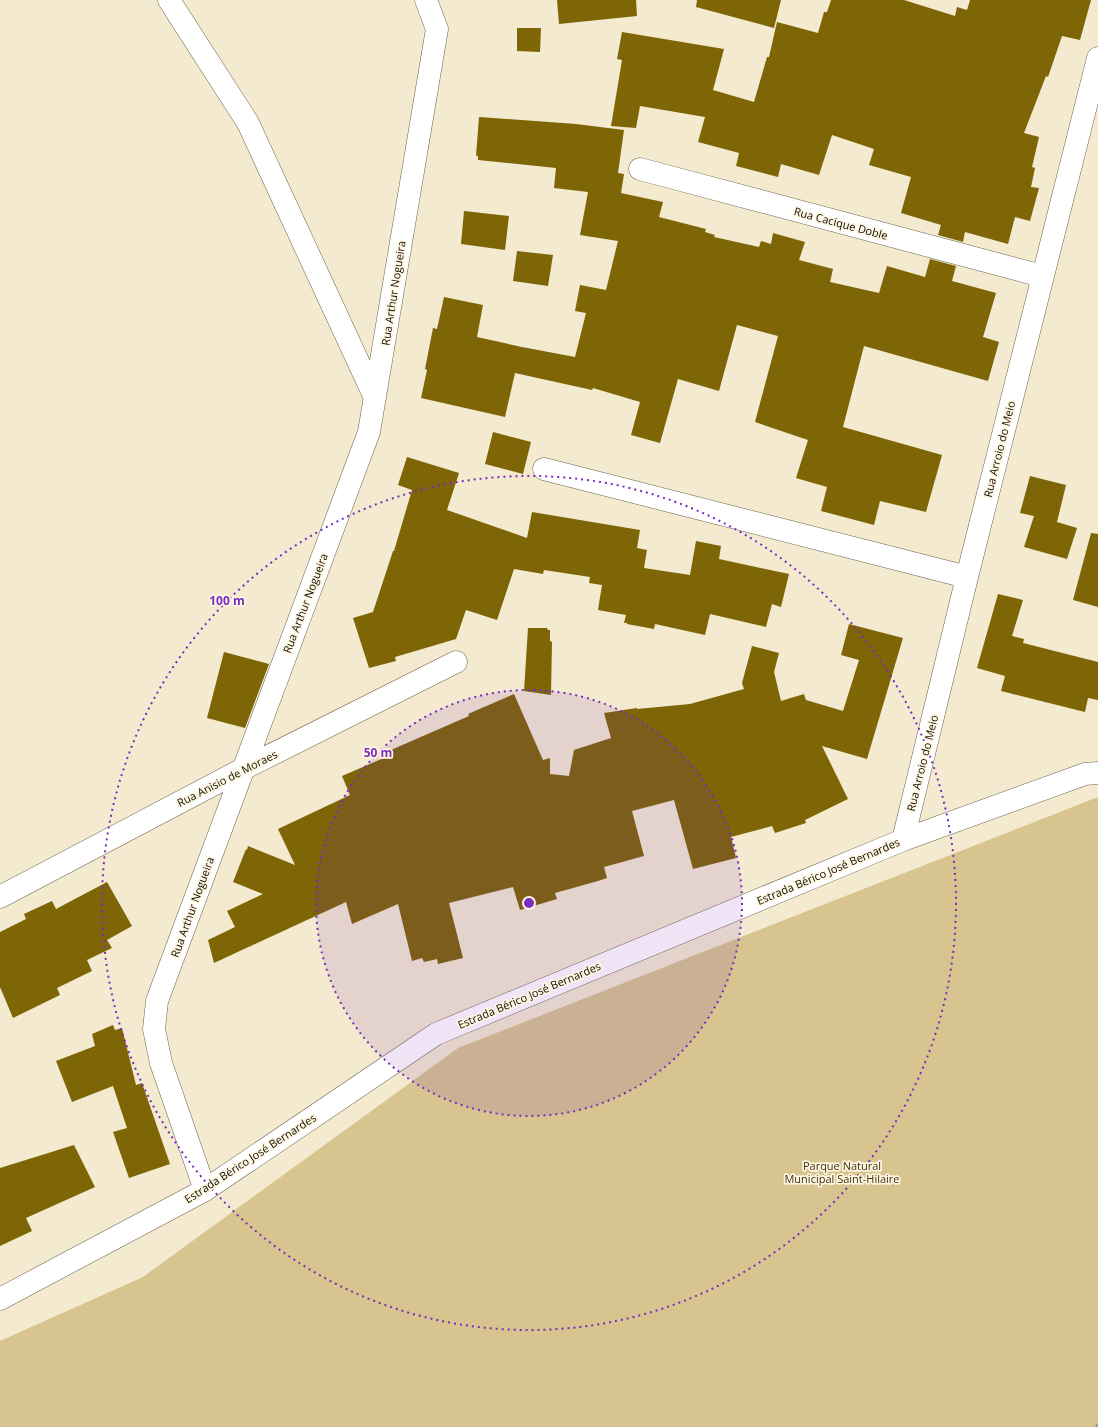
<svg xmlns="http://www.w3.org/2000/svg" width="1098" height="1427" font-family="'Open Sans',sans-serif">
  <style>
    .green { fill: #d7c48e }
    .building { fill: #7e6506 }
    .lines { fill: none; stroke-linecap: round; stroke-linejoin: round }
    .minor-casing { stroke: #6d644d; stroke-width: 23 }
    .major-casing { stroke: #6d644d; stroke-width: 23 }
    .path { stroke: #a19a86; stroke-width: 2.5; stroke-dasharray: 4 2; stroke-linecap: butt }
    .minor { stroke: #fff; stroke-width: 22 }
    .major { stroke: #fff; stroke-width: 22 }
    .ring { fill: none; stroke: #7b2cbf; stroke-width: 2; stroke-dasharray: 2 4 }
    .labels { text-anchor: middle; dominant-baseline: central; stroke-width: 3.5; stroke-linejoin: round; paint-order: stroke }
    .street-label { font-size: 11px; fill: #110e06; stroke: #fff7e2 }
    .park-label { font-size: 11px; fill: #3e3310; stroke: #fff7e2 }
    .centre { fill: #7b2cbf; stroke: #fff7e2; stroke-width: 2 }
    .ring-label { font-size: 12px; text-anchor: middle; font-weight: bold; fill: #7b2cbf; stroke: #fff7e2; stroke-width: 3.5; stroke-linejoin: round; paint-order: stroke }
  </style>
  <rect width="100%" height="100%" fill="#f3eacf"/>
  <!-- green -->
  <path class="green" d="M1098,797v630h-1098v-86l143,-64 315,-229z"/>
  <!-- building -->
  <path class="building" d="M557,0h79l1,16 -78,8z
    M697,0h84l-7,28 -78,-21z
    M831,0h73l51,16 2,-9 10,3 3,-10h121l-11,40 -18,-4 -14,41 -2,-1 -22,57 15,4 -7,30 3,1 -4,19 8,1 -9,33 -15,-4 -7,27 -43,-12 -2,10 -25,-7 3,-10 -40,-12 10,-36 -42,-12 5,-16 -42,-14 -13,40 -38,-11 -3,13 -42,-11 3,-13 -41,-11 7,-25 -65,-11 -4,22 -25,-2 11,-66 -5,-1 5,-27 102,17 -11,41 41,12 13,-45h2l8,-35 41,11 6,-21h3z
    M517,28h24l-1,24 -23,-1z
    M479,117l97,7 48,6 -6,43 6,1 -3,19 42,9 -4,15 47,12 -1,3 10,3 -1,2 45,10 2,-6 10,3 2,-11 32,9 -6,18 34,9 -3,13 49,11 8,-27 38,11 5,-18 26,7 -4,15 44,12 -13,44 16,5 -11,39 -124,-35 -21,81 99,28 -16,57 -46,-11 -6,24 -53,-14 6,-24 -31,-9 12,-38 -53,-18 23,-86 -41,-11 -18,66 -41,-12 -18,64 -29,-8 9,-33 -47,-14 -1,2 -77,-17 -10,44 -84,-19 6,-28 -2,-1 8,-41 4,1 7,-32 39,8 -6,32 45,10 53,10 11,-44 -11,-2 5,-26 26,5 12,-49 -38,-6 8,-43 -34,-4 2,-20 -78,-8v-4h-2z
    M464,211l45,5 -4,34 -44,-6z
    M517,251l36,4 -5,31 -35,-5z
    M493,432l38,10 -8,32 -38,-10z
    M407,457l52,16 -12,37 80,28 5,-26 108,18 -3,18 10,2 -3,18 46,7 6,-34 25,5 -2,13 70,15 -8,33 -9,-3 -6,23 -56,-13 -5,21 -50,-11 -1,5 -27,-5v-1h-3l2,-8 -28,-5 4,-25 -13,-2 1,-6 -46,-7 -1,4 -29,-5 -17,51 -31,-10 -10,29 -61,18 1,4 -27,7 -16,-50 20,-6 20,-61h1l18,-61 -14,-5z
    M1030,476l36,9 -9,37 20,6 -10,31 -43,-12 10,-31 -14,-3z
    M1091,533l7,1v73l-25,-7z
    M998,594l25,6 -11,36 12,3 -1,4 75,19v38l-10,-2 -3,14 -84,-21 4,-15 -28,-8z
    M849,624l54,14 -36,121 -45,-13 26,53 -43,21 1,3 -31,10 -3,-7 -41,11 5,21 -43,11 -19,-69 -42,11 12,45 -40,11 3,11 -9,3 -43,12 2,6 -37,11 -7,-23 -64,16 14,55 -25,6 -1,-5 -13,3 -2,-4 -10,3 -14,-57 -46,20 -6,-22 -132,61 -6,-23 27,-13 -8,-16 36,-17 -30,-12 13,-33 1,1 1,-4 47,19 -17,-36 72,-34 -8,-19 44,-19 -2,-4 85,-37 -1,-2 46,-20 29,66 7,-2v16l19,2 5,-26 37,-12 -7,-25 33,-5v1l53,-5 54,-15 -2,-6 10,-37 27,7 -5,19 7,29 23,-7 2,6 37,11 16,-51 -18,-5z
    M528,628h19l1,2h2v11l2,1 -1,53 -27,-4z
    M224,652l45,12 -24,64 -38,-10z
    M107,882l25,44 -25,14 5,8 -25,12 5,11 -35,17 3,7 -47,23 -13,-31v-55l26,-13 -2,-5 28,-13 4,8z
    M113,1025l2,5 7,-2 14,57 6,-2 28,81 -41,14 -16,-46 14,-4 -14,-42 -41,16 -16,-41 39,-15 -3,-12z
    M74,1145l21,42 -69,31 6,13 -32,15v-78z"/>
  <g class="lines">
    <!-- minor casing -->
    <g class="minor-casing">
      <path id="minor" d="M169,0l79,123 127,275
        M640,169l402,107
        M544,469l423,108
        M903,840l64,-263 131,-519
        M0,897l243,-128 213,-107
        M205,1190l-44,-127 -7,-34 3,-28 212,-569 68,-403 -11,-29"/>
    </g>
    <!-- major casing -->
    <g class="major-casing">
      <path id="major" d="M0,1299l205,-109 231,-156 467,-194 182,-66 13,-1"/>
    </g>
    <!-- path -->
    <path class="path" d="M1096,1427l2,-3"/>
    <!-- minor -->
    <use href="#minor" class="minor"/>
    <!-- major -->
    <use href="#major" class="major"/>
  </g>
  <!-- distance rings -->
  <circle cx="529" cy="903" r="213" fill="#7b2cbf" fill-opacity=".12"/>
  <g class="ring">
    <circle cx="529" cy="903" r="213"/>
    <circle cx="529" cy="903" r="427"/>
  </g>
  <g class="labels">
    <!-- street labels -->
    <g class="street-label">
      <text transform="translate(841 223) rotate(15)">Rua Cacique Doble</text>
      <text transform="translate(393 293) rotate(-81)">Rua Arthur Nogueira</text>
      <text transform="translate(999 449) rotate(-76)">Rua Arroio do Meio</text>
      <text transform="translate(305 603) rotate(-69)">Rua Arthur Nogueira</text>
      <text transform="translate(922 763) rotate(-76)">Rua Arroio do Meio</text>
      <text transform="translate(227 778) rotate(-27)">Rua Anisio de Moraes</text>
      <text transform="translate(828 871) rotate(-23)">Estrada Bérico José Bernardes</text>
      <text transform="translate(192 907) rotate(-70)">Rua Arthur Nogueira</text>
      <text transform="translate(529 995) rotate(-23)">Estrada Bérico José Bernardes</text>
      <text transform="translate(250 1158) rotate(-33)">Estrada Bérico José Bernardes</text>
    </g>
    <!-- park labels -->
    <g class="park-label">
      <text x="842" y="1165">Parque Natural<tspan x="842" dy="13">Municipal Saint-Hilaire</tspan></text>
    </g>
  </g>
  <circle cx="529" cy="903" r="6" class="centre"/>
  <g class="ring-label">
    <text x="227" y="605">100 m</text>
    <text x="378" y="757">50 m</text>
  </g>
</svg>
